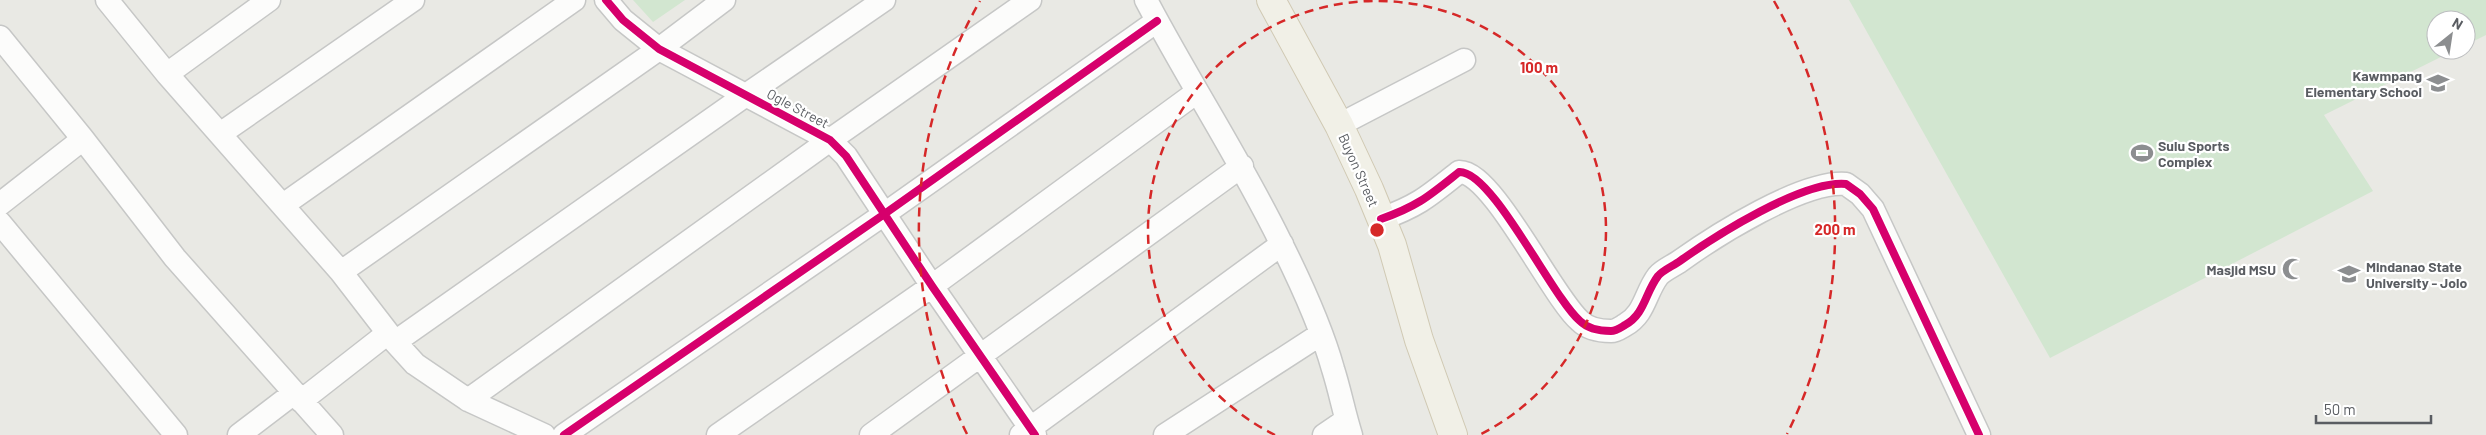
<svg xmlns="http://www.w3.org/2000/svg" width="2486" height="435" font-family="Barlow,sans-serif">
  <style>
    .green { fill: #d2e6d0 }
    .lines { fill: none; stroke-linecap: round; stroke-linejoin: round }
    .minor-casing { stroke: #c6c7c6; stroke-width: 25 }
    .major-casing { stroke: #d0c9b3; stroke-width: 30 }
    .minor { stroke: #fcfcfb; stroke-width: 22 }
    .major { stroke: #f1f0e7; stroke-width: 28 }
    .cycleway-casing { stroke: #fff; stroke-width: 11 }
    .cycleway { stroke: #d6006c; stroke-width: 8 }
    .ring { fill: none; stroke: #d62828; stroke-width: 2.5; stroke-dasharray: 9 6 }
    .labels { text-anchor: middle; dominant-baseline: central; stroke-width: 4.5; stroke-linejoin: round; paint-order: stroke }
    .poi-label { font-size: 14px; font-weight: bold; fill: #5a5d62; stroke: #fff; text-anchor: end }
    .street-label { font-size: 14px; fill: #5a5d62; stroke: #fff }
    .centre { fill: #d62828; stroke: #fff; stroke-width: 2.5 }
    .ring-label { font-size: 15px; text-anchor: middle; font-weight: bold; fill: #d62828; stroke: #fff; stroke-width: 4.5; stroke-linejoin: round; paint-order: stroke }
  </style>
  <rect width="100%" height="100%" fill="#e9e9e4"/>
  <!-- green -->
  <path class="green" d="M633,0h52l-32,22z
    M1849,0h637v35l-20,10v-25h-30v30h19l-131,65 49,76 -323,167z"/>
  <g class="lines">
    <!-- minor casing -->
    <g class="minor-casing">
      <path id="minor" d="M107,0l60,74 174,198 54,70 20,22 53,36 76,35
        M606,0l17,20 36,29 171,91 16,16 86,130 103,149
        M1146,0c43,82 94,159 135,243 20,40 40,83 52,126 7,22 11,44 18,66
        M0,37l83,102 92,119 157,177
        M167,74l102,-74
        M1339,125l125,-65
        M220,134l193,-134
        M0,204l83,-65
        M283,205l291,-205
        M1381,219c37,-13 48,-23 78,-47 33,-2 93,125 121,149 8,8 20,10 31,10 5,0 9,-3 14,-6 20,-11 20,-32 33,-49 5,-6 15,-10 22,-15 35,-25 123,-81 166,-77l14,10 13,15 106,226
        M0,223l176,212
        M341,272l318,-223 65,-49
        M395,342l351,-247 138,-95
        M468,400l362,-260 200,-140
        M301,401l87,-68
        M239,435l55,-42
        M564,435l319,-220 274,-194
        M718,435l214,-149 265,-194
        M871,435l371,-269
        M1021,435l261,-191
        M1165,435l156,-101
        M1324,435l22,-15"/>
    </g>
    <!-- major casing -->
    <g class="major-casing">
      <path id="major" d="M1271,0l68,125 30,64 23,56 27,95 34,95"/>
    </g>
    <!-- minor -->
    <use href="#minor" class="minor"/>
    <!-- major -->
    <use href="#major" class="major"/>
    <!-- cycleway casing -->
    <g class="cycleway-casing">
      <path id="cycleway" d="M606,0l17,20 36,29 171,91 16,16 86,130 103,149
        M1381,219c37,-13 48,-23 78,-47 33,-2 93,125 121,149 8,8 20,10 31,10 5,0 9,-3 14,-6 20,-11 20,-32 33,-49 5,-6 15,-10 22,-15 35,-25 123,-81 166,-77l14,10 13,15 106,226
        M564,435l319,-220 274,-194"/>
    </g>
    <!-- cycleway -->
    <use href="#cycleway" class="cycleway"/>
  </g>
  <!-- distance rings -->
  <g class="ring">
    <path d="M1275 435A229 229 0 1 1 1479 435"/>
    <path d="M967 434A458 458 0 0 1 980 1M1774 1A458 458 0 0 1 1787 434"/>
  </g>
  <!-- icons -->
  <defs>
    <g id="school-bare" transform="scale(1.725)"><path d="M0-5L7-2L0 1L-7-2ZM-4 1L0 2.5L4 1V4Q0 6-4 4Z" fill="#8c8e90" stroke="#fff" stroke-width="2.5" paint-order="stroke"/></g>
    <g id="stadium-bare" transform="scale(1.725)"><path d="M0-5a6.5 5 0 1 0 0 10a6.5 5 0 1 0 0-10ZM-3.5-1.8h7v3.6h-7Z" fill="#8c8e90" stroke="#fff" stroke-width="2.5" paint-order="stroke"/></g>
    <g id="mosque-bare" transform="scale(1.725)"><path d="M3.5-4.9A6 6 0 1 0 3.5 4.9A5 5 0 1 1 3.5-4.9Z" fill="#8c8e90" stroke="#fff" stroke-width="2.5" paint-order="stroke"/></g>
    <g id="university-bare" transform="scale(1.725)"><path d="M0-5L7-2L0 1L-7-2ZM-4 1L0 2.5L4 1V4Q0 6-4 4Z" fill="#8c8e90" stroke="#fff" stroke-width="2.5" paint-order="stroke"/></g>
  </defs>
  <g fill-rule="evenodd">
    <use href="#school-bare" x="2438" y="83"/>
    <use href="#stadium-bare" x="2142" y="153"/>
    <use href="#mosque-bare" x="2293" y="269"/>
    <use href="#university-bare" x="2349" y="274"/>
  </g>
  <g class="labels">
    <!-- poi labels -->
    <g class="poi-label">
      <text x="2422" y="75">Kawmpang<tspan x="2422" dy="16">Elementary School</tspan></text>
      <text x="2158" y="145" text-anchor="start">Sulu Sports<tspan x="2158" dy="16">Complex</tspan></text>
      <text x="2366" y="266" text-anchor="start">Mindanao State<tspan x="2366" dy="16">University - Jolo</tspan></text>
      <text x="2276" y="269">Masjid MSU</text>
    </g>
    <!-- street labels -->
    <g class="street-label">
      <text transform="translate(798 108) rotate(28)">Ogle Street</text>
      <text transform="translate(1359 170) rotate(66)">Buyon Street</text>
    </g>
  </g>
  <circle cx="1377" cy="230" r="8" class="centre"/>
  <g class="ring-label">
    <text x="1539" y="73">100 m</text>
    <text x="1835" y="235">200 m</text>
  </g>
  <!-- north arrow -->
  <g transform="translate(2451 35) rotate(30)"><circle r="24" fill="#ffffff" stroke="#bdbec0"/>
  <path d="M0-4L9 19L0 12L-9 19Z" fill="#8c8e90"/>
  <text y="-8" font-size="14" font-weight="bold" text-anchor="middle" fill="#5a5d62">N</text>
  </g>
  <!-- scale -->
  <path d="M2316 415v8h115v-8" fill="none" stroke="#5a5d62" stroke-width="2.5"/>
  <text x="2324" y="415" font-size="15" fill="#5a5d62" stroke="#ffffff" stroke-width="4" paint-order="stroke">50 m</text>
</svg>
